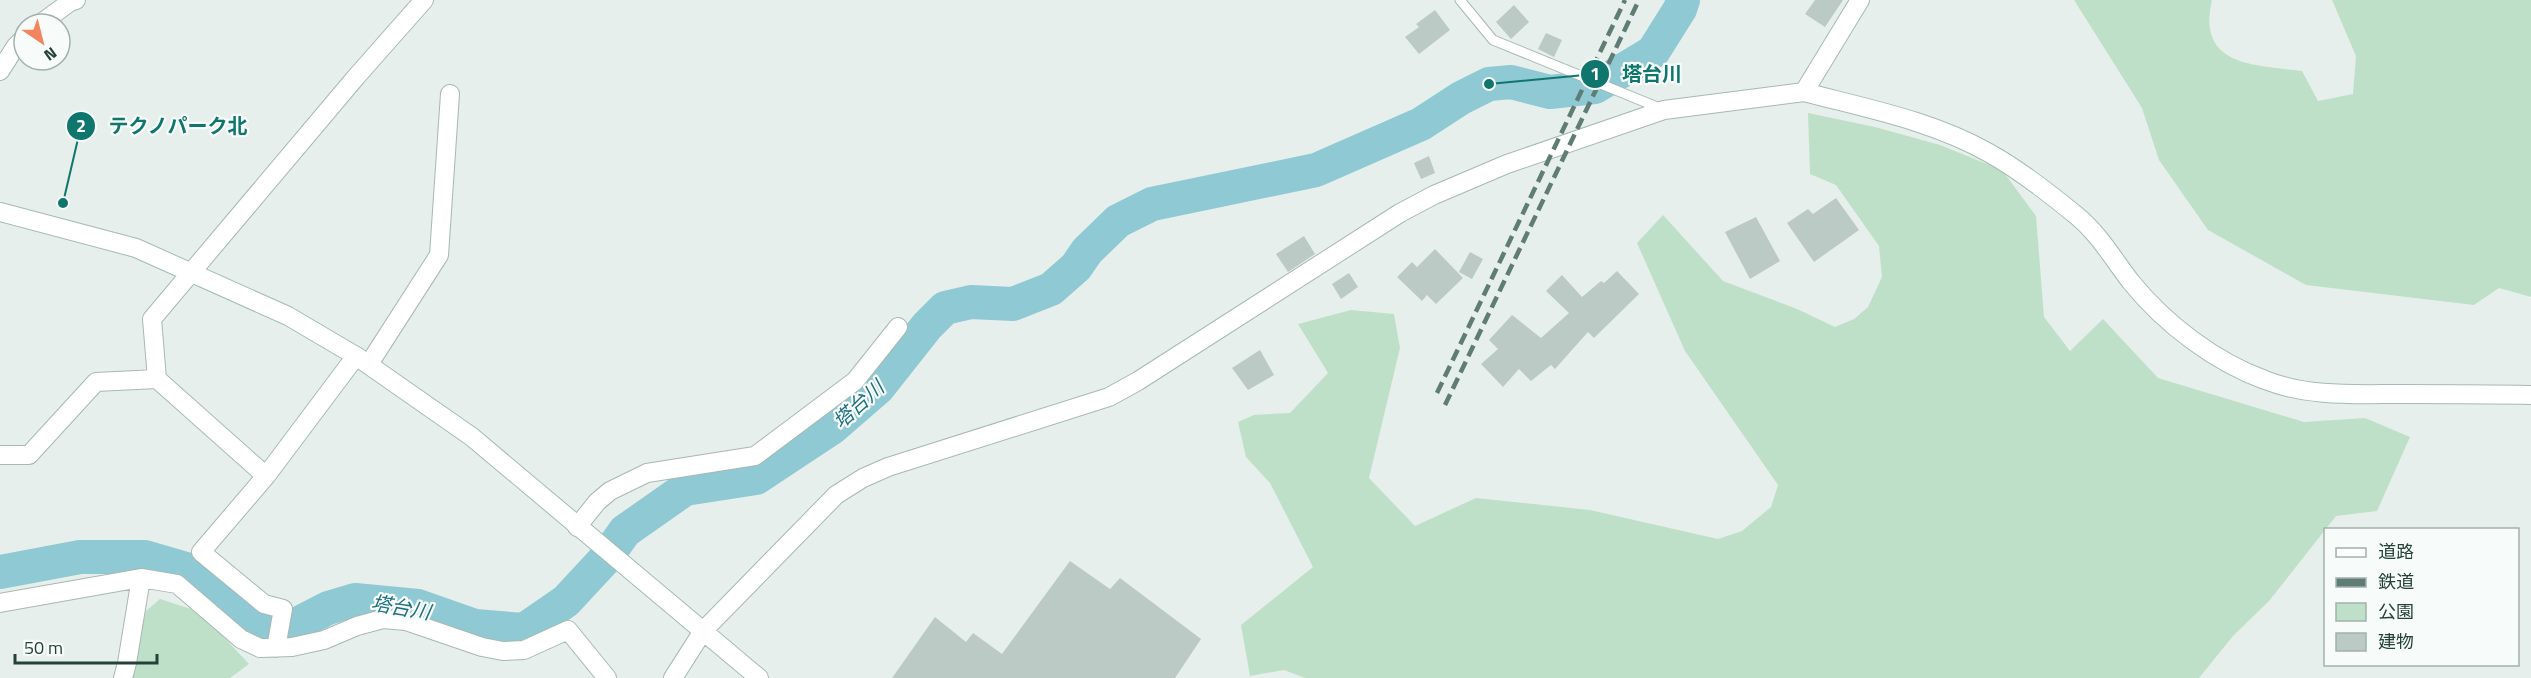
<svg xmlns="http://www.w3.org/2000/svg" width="2531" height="678" font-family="'Titillium Web','Noto Sans JP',sans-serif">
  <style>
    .green { fill: #bfe0c8 }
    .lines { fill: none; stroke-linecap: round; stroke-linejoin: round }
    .river { stroke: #8ec9d4; stroke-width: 34 }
    .building { fill: #bbcac4 }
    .lane-casing { stroke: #a8b8b2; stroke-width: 11 }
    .street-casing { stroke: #a8b8b2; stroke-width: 20 }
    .secondary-casing { stroke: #a4bbb3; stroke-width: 20 }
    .lane { stroke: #fff; stroke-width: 9 }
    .street { stroke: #fff; stroke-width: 18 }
    .secondary { stroke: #fff; stroke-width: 18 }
    .rail { stroke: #5f7d75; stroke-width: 4.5; stroke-dasharray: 12 6; stroke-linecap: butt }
    .labels { text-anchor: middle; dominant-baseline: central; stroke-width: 4.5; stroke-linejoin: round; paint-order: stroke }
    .water-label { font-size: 20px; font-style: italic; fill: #1c6f80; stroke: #f7fbf9 }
    .leader { fill: none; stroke: #0f766e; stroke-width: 2 }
    .callout-dot { fill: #0f766e; stroke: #f7fbf9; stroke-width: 2 }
    .mark-label { font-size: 18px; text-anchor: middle; font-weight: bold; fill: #fff }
    .callout-label { font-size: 20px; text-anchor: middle; font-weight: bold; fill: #0f766e; stroke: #f7fbf9; stroke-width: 4.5; stroke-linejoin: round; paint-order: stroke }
  </style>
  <rect width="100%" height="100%" fill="#e6efeb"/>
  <!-- green -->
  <path class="green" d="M2074,0h138c-16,67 43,65 90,71l16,30 35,-7 3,-38 -24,-56h199v297l-32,-9 -25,17 -168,-20 -98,-55 -49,-70 -17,-52z
    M1808,113l67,14 65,18 62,25 34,46 8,101 26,34 33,-32 55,59 146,44 61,-4 45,19 -33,74 -41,5 -67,85 -36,35 -34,42h-894l-21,-8 -34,6 -9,-51 72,-58 -43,-84 -24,-26 -8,-35 16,-7 36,-2 38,-40 -30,-49 53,-14 43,4 6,34 -31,130 46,48 61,-28 114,12 128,29 24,-8 29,-24 7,-22 -93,-134 -48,-108 26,-28 60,66 74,28 38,18 19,-8 14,-12 14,-30 -3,-31 -43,-61 -26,-11z
    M160,599l31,10 29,24 29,31 -19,14h-100l16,-67z"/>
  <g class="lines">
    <!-- river -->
    <path class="river" d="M0,572l80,-15h65l48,14 29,25 39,28h36l31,-16 27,-8 63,6 57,20 49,4 42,-29 39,-42 20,-28 60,-42 71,-11 77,-51 45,-39 49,-62 18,-18 26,-6 42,2 38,-15 25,-22 11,-16 31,-30 34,-17 164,-34 105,-46 40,-26 28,-14 22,-2 39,10 45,-5 58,-35 27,-43 3,-9"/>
  </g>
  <!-- building -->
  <path class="building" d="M1815,0h28l-18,27 -20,-13z
    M1514,5l15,17 -18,17 -15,-17z
    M1435,10l15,20 -31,24 -14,-17 14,-10 -3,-3z
    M1546,33l16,7 -8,17 -16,-8z
    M1429,156l6,17 -14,6 -7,-16z
    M1836,198l23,32 -45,32 -27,-39 21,-14 5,5z
    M1756,217l24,44 -30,18 -25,-47z
    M1304,236l11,18 -27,18 -12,-18z
    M1435,249l28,29 -27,26 -9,-9 -5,6 -25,-24 15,-15 5,5z
    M1470,252l13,7 -11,20 -13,-7z
    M1617,271l22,23 -45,44 -6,-6 -33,37 -4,-4 -20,16 -12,-12 -16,18 -22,-23 17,-15 -9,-9 23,-25 29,23 28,-25 -23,-22 16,-16 20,22 19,-16 3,2z
    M1349,273l9,14 -17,12 -9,-15z
    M1260,350l14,25 -26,15 -16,-22z
    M1070,561l40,28 10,-11 81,61 -26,39h-283l43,-61 31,25 7,-9 29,21z"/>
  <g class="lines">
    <!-- lane casing -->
    <g class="lane-casing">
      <path id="lane" d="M1460,0l33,40 169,69"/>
    </g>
    <!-- street casing -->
    <g class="street-casing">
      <path id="street" d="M40,24l30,-22 6,-2
        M0,71l16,-25 8,-8
        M369,364l70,-109 11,-161
        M0,455h29l67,-73 61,-3
        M266,476l-109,-97 -5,-60 204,-242 68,-77
        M577,527l20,-25 13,-11 37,-18 108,-17 100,-75 43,-54
        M0,603l141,-25 36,6 64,55 19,9 32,-1 32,-7 33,-14 26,-7 23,2 76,26 21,4 21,-1 44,-20 39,48
        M703,631l56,47
        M276,648l7,-39 -19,-5 -63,-52 65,-76 90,-120
        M123,678l4,-15 14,-85
        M673,678l30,-47 133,-136 27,-17 25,-11 221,-70 29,-16 262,-168 34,-18 73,-31 157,-54 140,-18 56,-92"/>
    </g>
    <!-- secondary casing -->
    <g class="secondary-casing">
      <path id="secondary" d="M1804,92c61,16 129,29 185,61 31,17 60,40 88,63 22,18 37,44 54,66 34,42 84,80 134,98 43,17 90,14 135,14 43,0 87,0 131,1
        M0,212l136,36 152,68 68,40 116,81 231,194"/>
    </g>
    <!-- lane -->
    <use href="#lane" class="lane"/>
    <!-- street -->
    <use href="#street" class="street"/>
    <!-- secondary -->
    <use href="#secondary" class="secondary"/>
    <!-- rail -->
    <path class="rail" d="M1437,393l188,-393
      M1445,405l194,-405"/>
  </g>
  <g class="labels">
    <!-- water labels -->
    <g class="water-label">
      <text transform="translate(858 404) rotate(-42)">塔台川</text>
      <text transform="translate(401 607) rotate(10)">塔台川</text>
    </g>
  </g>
  <!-- callouts -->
  <path class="leader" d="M1489 84L1595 74M63 203L81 126"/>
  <g class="callout-dot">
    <circle cx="1489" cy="84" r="6"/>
    <circle cx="63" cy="203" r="6"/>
    <circle cx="1595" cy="74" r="15"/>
    <circle cx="81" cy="126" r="15"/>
  </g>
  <g class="mark-label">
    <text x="1595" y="80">1</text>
    <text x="81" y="132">2</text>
  </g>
  <g class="callout-label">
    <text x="1652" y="81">塔台川</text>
    <text x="178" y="133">テクノパーク北</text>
  </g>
  <!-- legend -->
  <rect x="2324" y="528" width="195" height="138" fill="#f7fbf9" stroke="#a3b1ad" stroke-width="1.5"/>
  <rect x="2336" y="548" width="30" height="9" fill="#ffffff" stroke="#a3b1ad" stroke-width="1.5"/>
  <text x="2378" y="558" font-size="18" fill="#24423a">道路</text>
  <rect x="2336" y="578" width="30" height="9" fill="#5f7d75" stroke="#a3b1ad" stroke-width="1.5"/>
  <text x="2378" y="588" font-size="18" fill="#24423a">鉄道</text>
  <rect x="2336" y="603" width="30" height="18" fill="#bfe0c8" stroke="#a3b1ad" stroke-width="1.5"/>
  <text x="2378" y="618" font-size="18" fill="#24423a">公園</text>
  <rect x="2336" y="633" width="30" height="18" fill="#bbcac4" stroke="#a3b1ad" stroke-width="1.5"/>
  <text x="2378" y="648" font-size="18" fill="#24423a">建物</text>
  <!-- north arrow -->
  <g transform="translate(42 42) rotate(145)"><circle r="28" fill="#f7fbf9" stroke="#a3b1ad" stroke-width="1.5"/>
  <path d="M0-4.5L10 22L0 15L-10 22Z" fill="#f4845f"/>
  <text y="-9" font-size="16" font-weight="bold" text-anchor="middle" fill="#24423a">N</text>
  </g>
  <!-- scale -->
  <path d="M15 654v9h142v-9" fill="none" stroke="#24423a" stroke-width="3"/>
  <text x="24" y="654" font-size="18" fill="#24423a" stroke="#f7fbf9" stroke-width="4.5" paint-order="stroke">50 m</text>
</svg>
